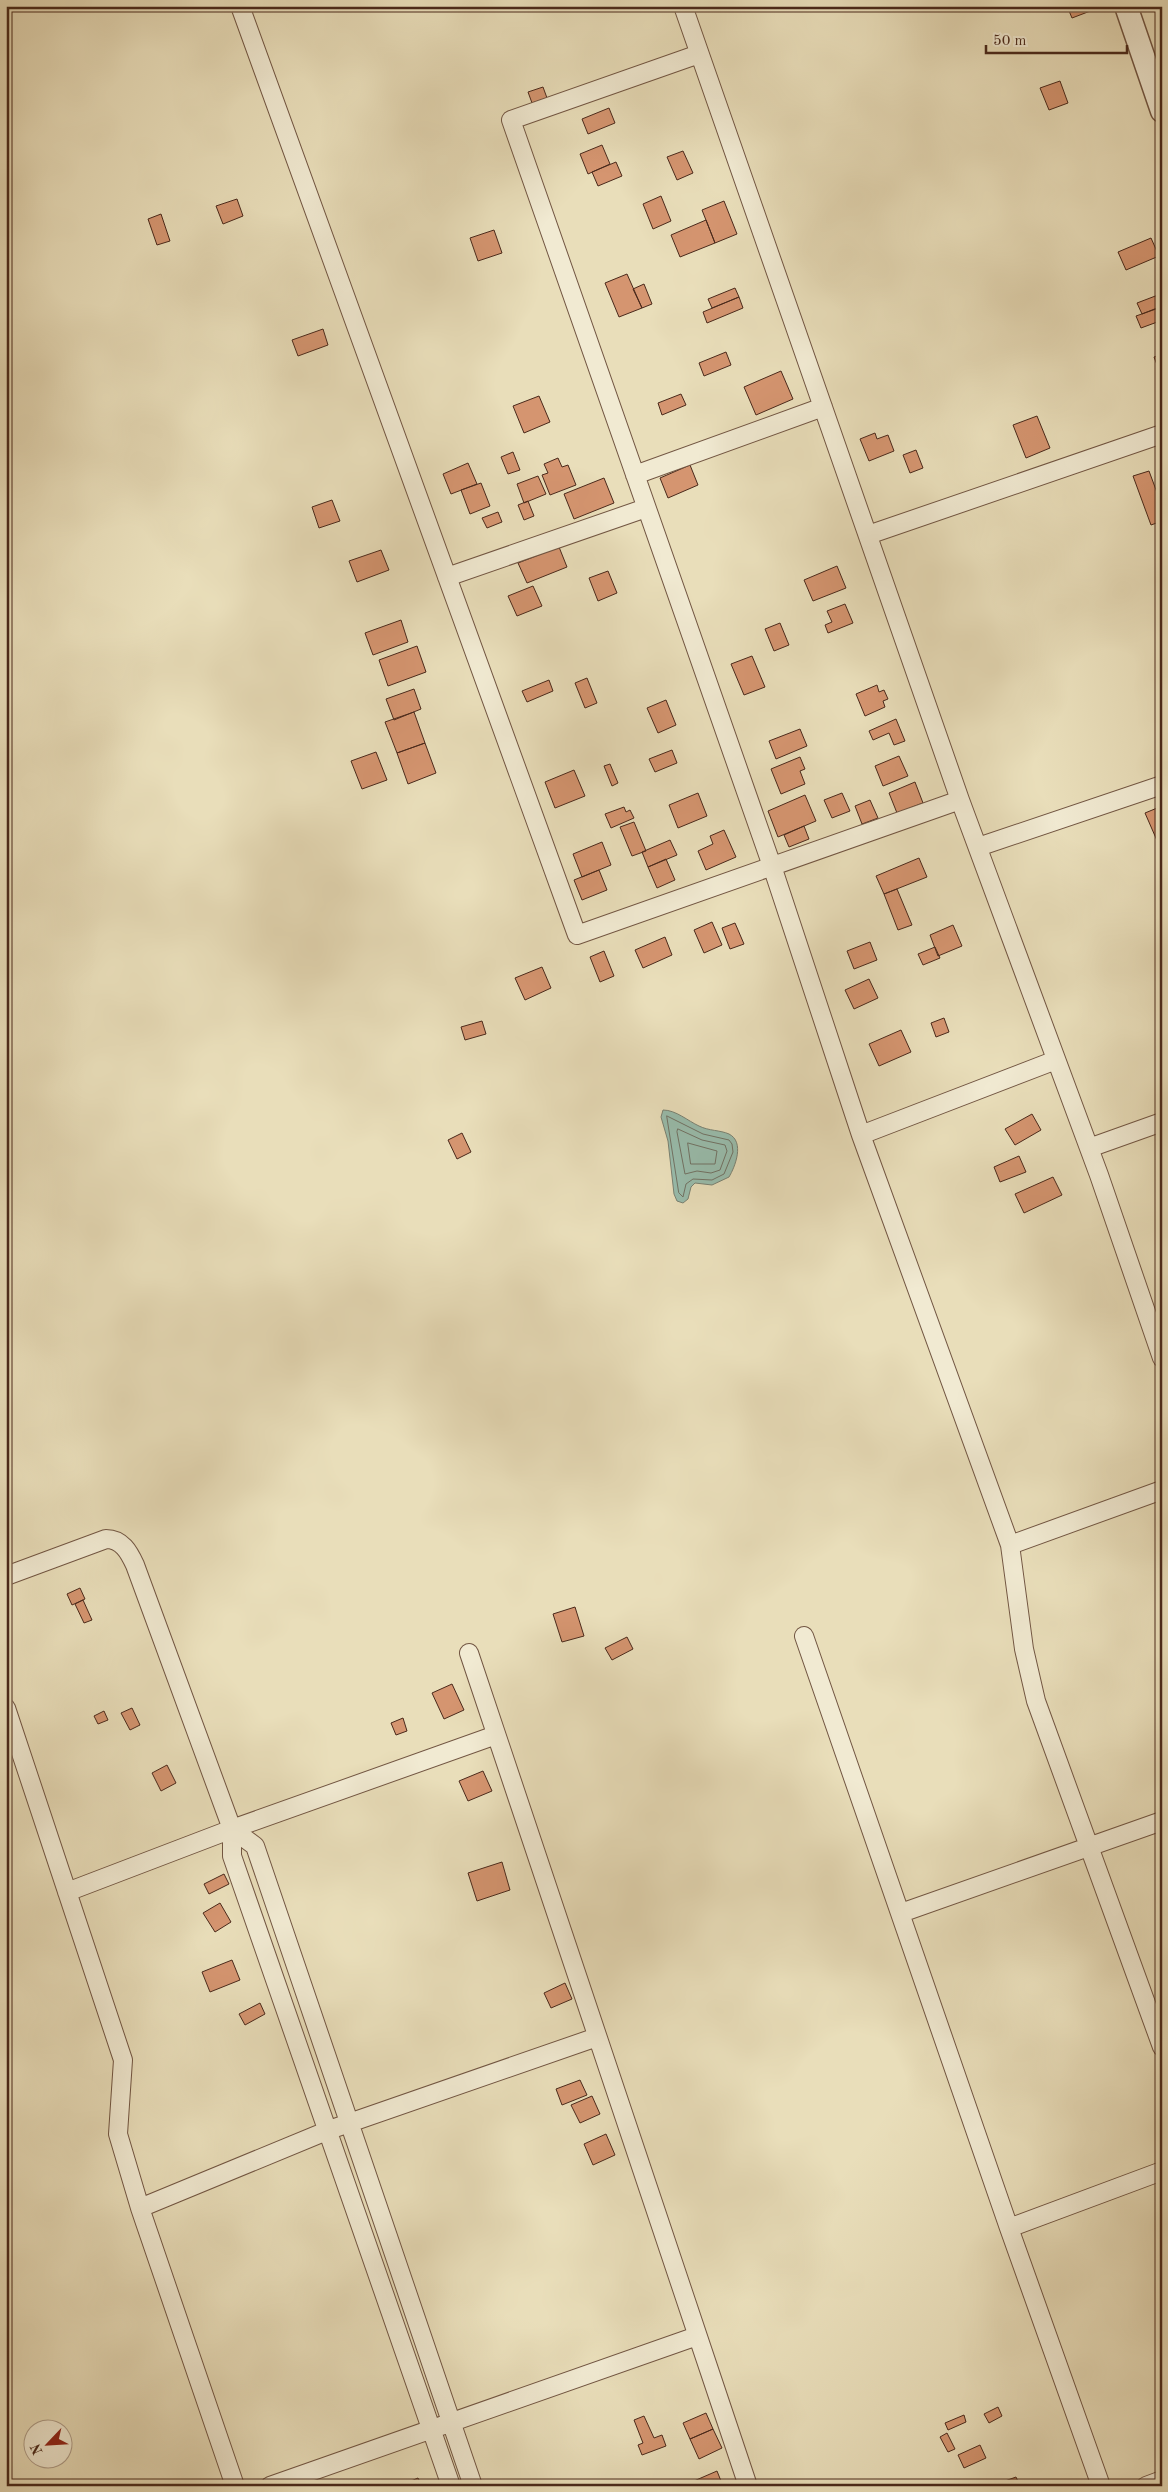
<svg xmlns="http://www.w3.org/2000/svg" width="1168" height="2492" font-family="'Old Standard TT',serif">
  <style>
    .water { fill: #98bcac; stroke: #798172 }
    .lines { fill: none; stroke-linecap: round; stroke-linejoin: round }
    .shore { stroke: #717264; stroke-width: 1 }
    .building { fill: #d59570; stroke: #4a291b }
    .minor-casing { stroke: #725643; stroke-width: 20 }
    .tertiary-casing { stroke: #725643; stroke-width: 25 }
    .minor { stroke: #f1ead2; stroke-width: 18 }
    .tertiary { stroke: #f1ead2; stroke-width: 22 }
  </style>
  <rect width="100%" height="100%" fill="#e9deba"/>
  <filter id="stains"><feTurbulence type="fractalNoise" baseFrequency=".004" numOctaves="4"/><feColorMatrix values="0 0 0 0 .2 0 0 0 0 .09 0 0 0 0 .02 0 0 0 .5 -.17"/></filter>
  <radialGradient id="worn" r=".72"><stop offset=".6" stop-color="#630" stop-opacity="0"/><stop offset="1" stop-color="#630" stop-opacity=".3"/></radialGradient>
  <!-- water -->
  <path class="water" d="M663,1110c13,0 25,11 36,16 10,5 21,4 30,8 16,8 6,33 0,43l-17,8 -17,-2 -4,4 -3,12 -5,4 -6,-2 -3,-7 -6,-53 -7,-24z"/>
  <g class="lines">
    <!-- shore -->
    <path class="shore" d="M667,1116l36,18 26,6 3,4 1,8 -9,22 -12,6 -19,-1 -7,5 -3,13 -4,-4z
      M678,1129l24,11 23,5 2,6 -7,19 -9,3 -14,-2 -12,3 -8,-42z
      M688,1143l29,8 -2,13h-24z"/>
  </g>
  <!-- building -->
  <path class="building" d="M1067,6h25l1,4 -21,8z
    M1060,81l8,22 -19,7 -9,-22z
    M543,87l4,11 -15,5 -4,-11z
    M609,108l6,15 -27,11 -6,-15z
    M602,145l8,19 -22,10 -8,-20z
    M683,151l10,22 -16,7 -10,-23z
    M616,162l6,14 -24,10 -6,-14z
    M661,196l10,25 -18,8 -10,-25z
    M237,199l6,17 -20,8 -7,-18z
    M724,201l13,33 -22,9 -13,-33z
    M161,214l9,27 -13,4 -9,-26z
    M706,220l9,23 -35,14 -9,-22z
    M494,230l8,23 -24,8 -8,-23z
    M1151,238l8,18 -33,14 -8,-18z
    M627,274l15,34 -23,9 -14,-34z
    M644,284l8,20 -10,4 -9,-19z
    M735,288l4,9 -27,11 -4,-9z
    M1158,295l4,11 -20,8 -5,-11z
    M739,297l4,11 -36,15 -4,-11z
    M1156,309l4,12 -19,7 -5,-12z
    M323,329l5,16 -30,11 -6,-16z
    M726,352l5,13 -27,11 -5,-13z
    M1162,354v24l-8,-21z
    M781,371l12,28 -37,16 -12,-28z
    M681,394l5,11 -24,10 -4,-12z
    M539,396l11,26 -26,11 -11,-27z
    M1037,416l13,32 -24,10 -13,-33z
    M875,433l2,6 11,-4 6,16 -25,10 -9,-22z
    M916,450l7,18 -13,5 -7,-18z
    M513,452l7,18 -12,4 -7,-17z
    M558,458l4,9 6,-2 8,20 -26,10 -8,-20 6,-2 -4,-9z
    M468,463l9,21 -26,10 -8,-20z
    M690,465l8,20 -30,13 -8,-20z
    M1149,471l13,35v15l-11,4 -18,-49z
    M538,476l8,18 -22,9 -7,-19z
    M604,478l10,25 -40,16 -10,-25z
    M481,483l9,23 -20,8 -9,-24z
    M332,500l8,21 -21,7 -7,-21z
    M528,501l6,15 -10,4 -6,-15z
    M498,512l4,10 -15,6 -5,-10z
    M559,547l8,20 -40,16 -9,-20z
    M381,550l8,20 -32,12 -8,-21z
    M837,566l9,22 -33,13 -9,-21z
    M608,571l9,22 -19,8 -9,-23z
    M533,586l9,20 -25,10 -9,-20z
    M845,604l8,19 -25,10 -3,-8 7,-3 -5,-11z
    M401,620l7,22 -35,13 -8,-22z
    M780,623l9,22 -15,6 -9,-22z
    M417,646l9,26 -38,14 -9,-26z
    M752,656l13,31 -21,8 -13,-31z
    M587,678l10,25 -12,5 -10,-25z
    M549,680l4,11 -26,11 -5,-11z
    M877,685l2,7 5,-2 4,9 -5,2 2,6 -20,9 -9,-22z
    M414,689l7,20 -27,11 -8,-21z
    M666,700l10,25 -18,8 -11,-25z
    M414,712l11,31 -28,10 -12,-31z
    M896,719l9,22 -11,4 -5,-12 -16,7 -4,-9z
    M800,729l7,17 -31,13 -7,-18z
    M425,743l11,30 -28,11 -11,-31z
    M672,750l5,13 -22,9 -6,-13z
    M376,752l11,28 -25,9 -11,-28z
    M899,756l9,20 -25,10 -8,-20z
    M800,757l5,12 -5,2 5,13 -24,10 -10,-25z
    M610,764l8,19 -6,3 -8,-20z
    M574,770l11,26 -30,12 -10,-26z
    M915,782l8,21 -26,10 -8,-20z
    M698,793l9,23 -29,12 -9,-23z
    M842,793l8,18 -18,7 -8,-18z
    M805,795l11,26 -38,16 -10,-26z
    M870,800l8,18 -16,6 -7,-18z
    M1162,806v46l-17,-39z
    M624,807l2,5 4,-2 4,8 -23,10 -6,-14z
    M634,822l12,29 -14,5 -12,-29z
    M804,826l5,13 -20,8 -5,-12z
    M724,830l12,27 -30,13 -8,-19 15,-7 -3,-8z
    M670,840l7,15 -29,12 -6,-15z
    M602,842l9,23 -29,12 -9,-23z
    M919,858l8,19 -43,17 -8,-18z
    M666,859l9,21 -18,8 -9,-21z
    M599,870l8,20 -25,10 -8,-20z
    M897,889l15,36 -14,5 -14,-36z
    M712,922l10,23 -18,8 -10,-23z
    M735,923l9,21 -14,5 -8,-21z
    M953,925l9,21 -24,10 -8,-21z
    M665,937l7,18 -29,13 -8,-18z
    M870,942l7,18 -23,9 -7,-18z
    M935,947l5,11 -17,7 -5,-11z
    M604,951l10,25 -14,6 -10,-25z
    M542,967l9,21 -26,12 -10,-22z
    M869,979l9,19 -24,11 -9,-19z
    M944,1018l5,14 -13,5 -5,-14z
    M482,1021l4,13 -21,6 -4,-13z
    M901,1030l10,22 -32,14 -10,-22z
    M1032,1114l9,16 -26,15 -10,-16z
    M462,1133l9,19 -14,7 -9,-19z
    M1019,1156l7,16 -26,10 -6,-15z
    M1053,1177l9,18 -38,18 -9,-19z
    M80,1588l5,11 -13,6 -5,-11z
    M83,1600l9,20 -8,3 -9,-19z
    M575,1607l9,29 -22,6 -9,-28z
    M627,1637l6,12 -21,11 -7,-12z
    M452,1684l12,26 -20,9 -12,-26z
    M132,1708l8,17 -10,5 -9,-17z
    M104,1711l4,9 -10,4 -4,-8z
    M403,1718l4,13 -11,4 -5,-12z
    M167,1765l9,18 -15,8 -9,-18z
    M483,1771l9,20 -24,10 -9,-20z
    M502,1862l8,28 -33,11 -9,-28z
    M224,1874l5,10 -20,10 -5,-10z
    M220,1903l11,19 -16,10 -12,-19z
    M232,1960l8,20 -30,12 -8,-20z
    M565,1983l7,16 -21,9 -7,-15z
    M260,2003l5,11 -20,11 -6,-11z
    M580,2080l7,15 -25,10 -6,-16z
    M592,2096l8,18 -20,9 -9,-18z
    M606,2134l9,21 -22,10 -9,-21z
    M998,2407l4,9 -13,7 -5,-9z
    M706,2413l7,16 -23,10 -7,-16z
    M964,2415l2,7 -18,8 -3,-7z
    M644,2416l10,22 8,-3 4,11 -24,9 -4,-10 5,-2 -9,-23z
    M713,2429l9,19 -23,11 -9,-20z
    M947,2433l8,16 -7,3 -8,-15z
    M980,2445l6,13 -22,10 -6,-13z
    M717,2471l6,15h-36v-2z
    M1016,2477l4,9h-25l10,-5z
    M418,2478l4,8h-18v-2z"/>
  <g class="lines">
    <!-- minor casing -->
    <g class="minor-casing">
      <path id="minor" d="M240,6l337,929 383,-135
        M683,6l277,794 139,375 63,183
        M699,54l-188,66 261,746 89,269 149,410 14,104 12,52 126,346
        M635,475l188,-68
        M868,535l294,-101
        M447,577l199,-69
        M978,847l184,-62
        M861,1135l195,-75
        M1089,1148l73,-26
        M1010,1545l152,-55
        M6,1576l100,-37c16,0 23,13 29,26l97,264v27l219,630
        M804,1636l205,592 92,258
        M469,1653l279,833
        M6,1708l117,352 -5,74 22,74 95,278
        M232,1829l23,17 218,640
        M67,1892l165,-63 264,-94
        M901,1913l261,-92
        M140,2208l189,-78 268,-93
        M1009,2228l153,-57
        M270,2486l427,-150
        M1146,2486l16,-6"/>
    </g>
    <!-- tertiary casing -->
    <g class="tertiary-casing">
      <path id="tertiary" d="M1126,6l36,105"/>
    </g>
    <!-- minor -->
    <use href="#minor" class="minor"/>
    <!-- tertiary -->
    <use href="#tertiary" class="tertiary"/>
  </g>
  <!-- margin -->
  <rect width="1168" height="2492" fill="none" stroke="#e9deba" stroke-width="25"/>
  <rect x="8" y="8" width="1153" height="2477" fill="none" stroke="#4a291b" stroke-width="2.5"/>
  <rect x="12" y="12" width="1143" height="2467" fill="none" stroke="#4a291b"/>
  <!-- north arrow -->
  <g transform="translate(48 2444) rotate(245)"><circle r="24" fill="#f1ead2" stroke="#ae9d89"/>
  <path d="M0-4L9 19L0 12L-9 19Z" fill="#8f2418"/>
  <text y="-8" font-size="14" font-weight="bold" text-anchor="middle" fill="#4a291b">N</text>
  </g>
  <!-- scale -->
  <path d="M986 45v8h141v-8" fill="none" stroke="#4a291b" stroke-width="2.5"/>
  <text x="993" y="45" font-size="15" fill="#4a291b" stroke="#f1ead2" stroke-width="4" paint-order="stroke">50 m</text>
  <rect width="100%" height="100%" filter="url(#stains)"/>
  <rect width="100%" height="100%" fill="url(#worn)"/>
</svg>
